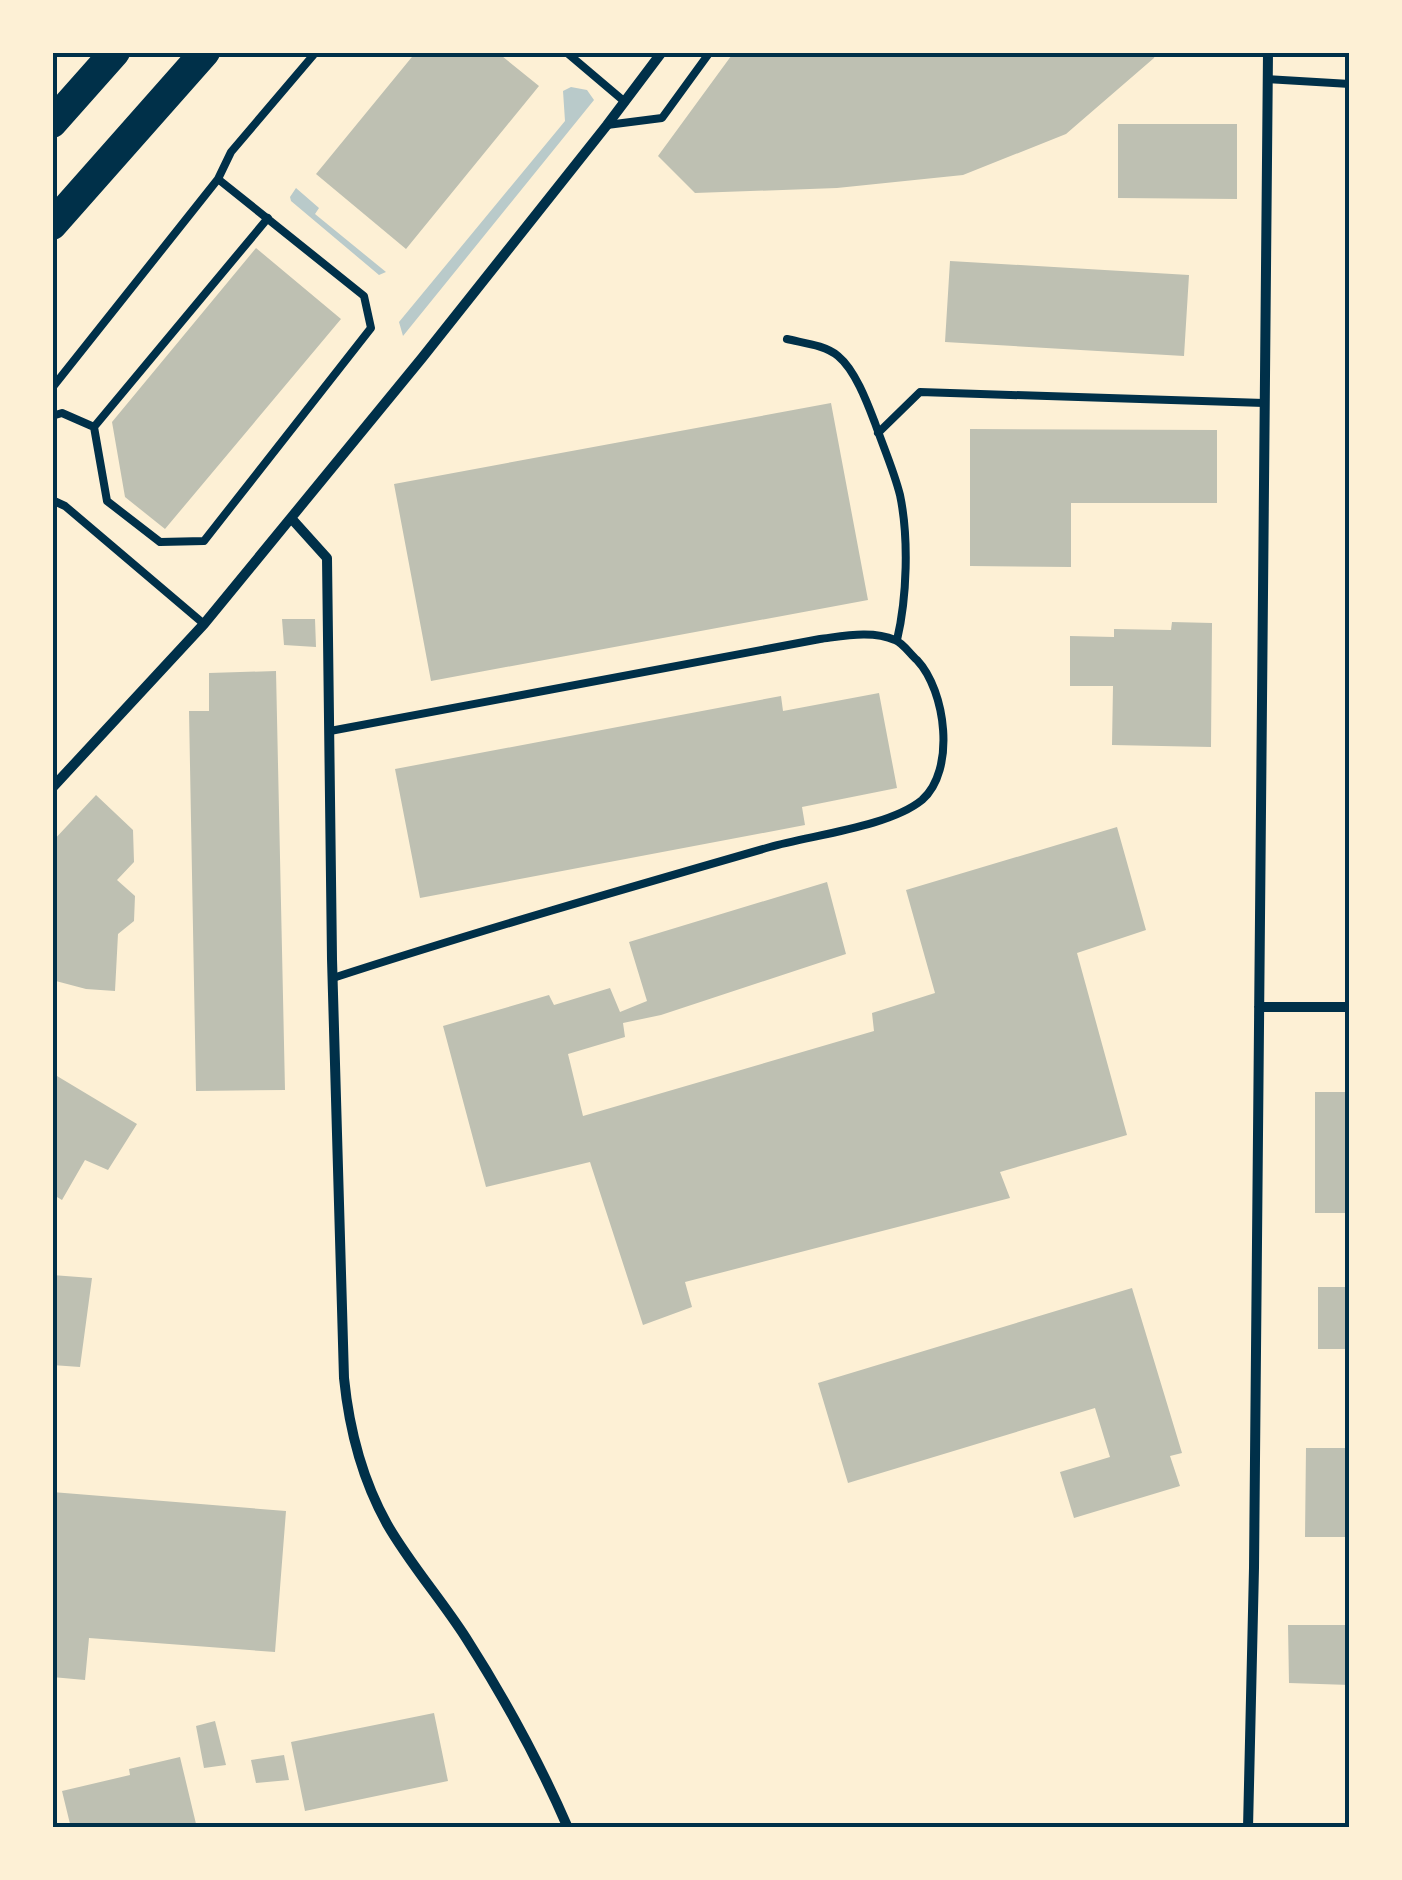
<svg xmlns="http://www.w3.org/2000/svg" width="1402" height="1880" font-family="Raleway,sans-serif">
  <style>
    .green { fill: #b9caca }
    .building { fill: #bec0b2 }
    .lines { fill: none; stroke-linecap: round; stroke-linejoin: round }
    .service { stroke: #003049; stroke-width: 8 }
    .minor { stroke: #003049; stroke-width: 10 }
    .motorway { stroke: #003049; stroke-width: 30 }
    .neatline { fill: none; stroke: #003049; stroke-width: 4 }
  </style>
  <rect width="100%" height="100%" fill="#fdf0d5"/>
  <!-- green -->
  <path class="green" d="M571,87l16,3 7,10 -191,236 -4,-14 166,-201 -2,-30z
    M296,188l23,20 -4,6 71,58 -7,3 -88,-74 -1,-4z"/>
  <!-- building -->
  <path class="building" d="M416,52h81l42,34 -133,163 -90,-75z
    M734,52h422l-2,6 -88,76 -103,41 -126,13 -142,5 -37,-37z
    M1118,124h119v75l-119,-1z
    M256,248l85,71 -176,210 -40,-32 -13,-75z
    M950,261l239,14 -5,81 -239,-14z
    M831,403l37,197 -437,81 -37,-197z
    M970,429l247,1v73h-146v64l-101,-1z
    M282,619h33l1,28 -32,-2z
    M1172,622l40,1 -1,124 -99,-2 1,-59h-43v-50l44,1v-8l57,1z
    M276,671l9,419 -89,1 -7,-380h20v-38z
    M879,693l18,95 -95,19 3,18 -385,73 -25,-129 386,-73 2,15z
    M96,795l37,35 1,32 -17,18 18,16 -1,25 -16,13 -3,57 -29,-2 -34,-9v-138z
    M1117,827l29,103 -69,23 50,182 -127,37 10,26 -325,84 7,25 -49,18 -53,-163 -104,25 -43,-161 106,-31 5,10 56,-17 10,24 27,-11 -18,-59 198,-60 19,72 -185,61 -38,8 2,14 -57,17 15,62 291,-85 -2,-18 63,-20 -29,-103z
    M52,1073l85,51 -29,46 -23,-10 -23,40 -10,-6z
    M1315,1092h35v121h-35z
    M52,1275l40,3 -12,89 -28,-2z
    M1318,1287h32v62h-32z
    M1132,1288l50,165 -12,3 10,30 -106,32 -14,-46 50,-15 -15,-49 -247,75 -30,-100z
    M1306,1448h44v89h-45z
    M52,1492l234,19 -11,141 -186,-14 -4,42 -33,-3z
    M1288,1625h62v60l-61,-2z
    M434,1713l14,68 -143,30 -14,-69z
    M215,1721l11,44 -22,3 -8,-42z
    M284,1755l5,25 -33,3 -5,-23z
    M180,1757l17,71h-126l-9,-37 68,-16 -1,-6z"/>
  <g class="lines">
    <!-- service -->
    <path class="service" d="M566,52l59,50
      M1267,79l83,5
      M607,125l55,-7 48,-66
      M218,179l13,-27 85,-100
      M787,339c16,4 38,6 51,17 17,14 29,46 37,67 8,23 19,48 25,72 9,43 7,103 -3,145
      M52,388l166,-209 146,117 7,32 -167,213 -44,1 -53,-41 -13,-74 -32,-14 -10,3
      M94,427l174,-209
      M878,433l42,-41 344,11
      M52,500l13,6 139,118
      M330,731l490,-92c24,-3 52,-9 75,1 8,3 15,14 22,20 29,31 39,110 5,140 -33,27 -110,35 -152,47 -146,42 -292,84 -437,131"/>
    <!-- minor -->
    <path class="minor" d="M291,518l36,40 5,401 12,419c5,50 18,101 43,146 23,40 54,75 79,114 39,61 73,123 102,190
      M52,788l152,-164 218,-266 185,-233 55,-73
      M1259,1007h91
      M1248,1828l6,-260 14,-1516"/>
    <!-- motorway -->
    <path class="motorway" d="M52,123l63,-71
      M52,225l153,-173"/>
  </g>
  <!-- border -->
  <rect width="1402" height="1880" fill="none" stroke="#fdf0d5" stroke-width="110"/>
  <rect x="55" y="55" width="1292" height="1770" class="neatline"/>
</svg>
